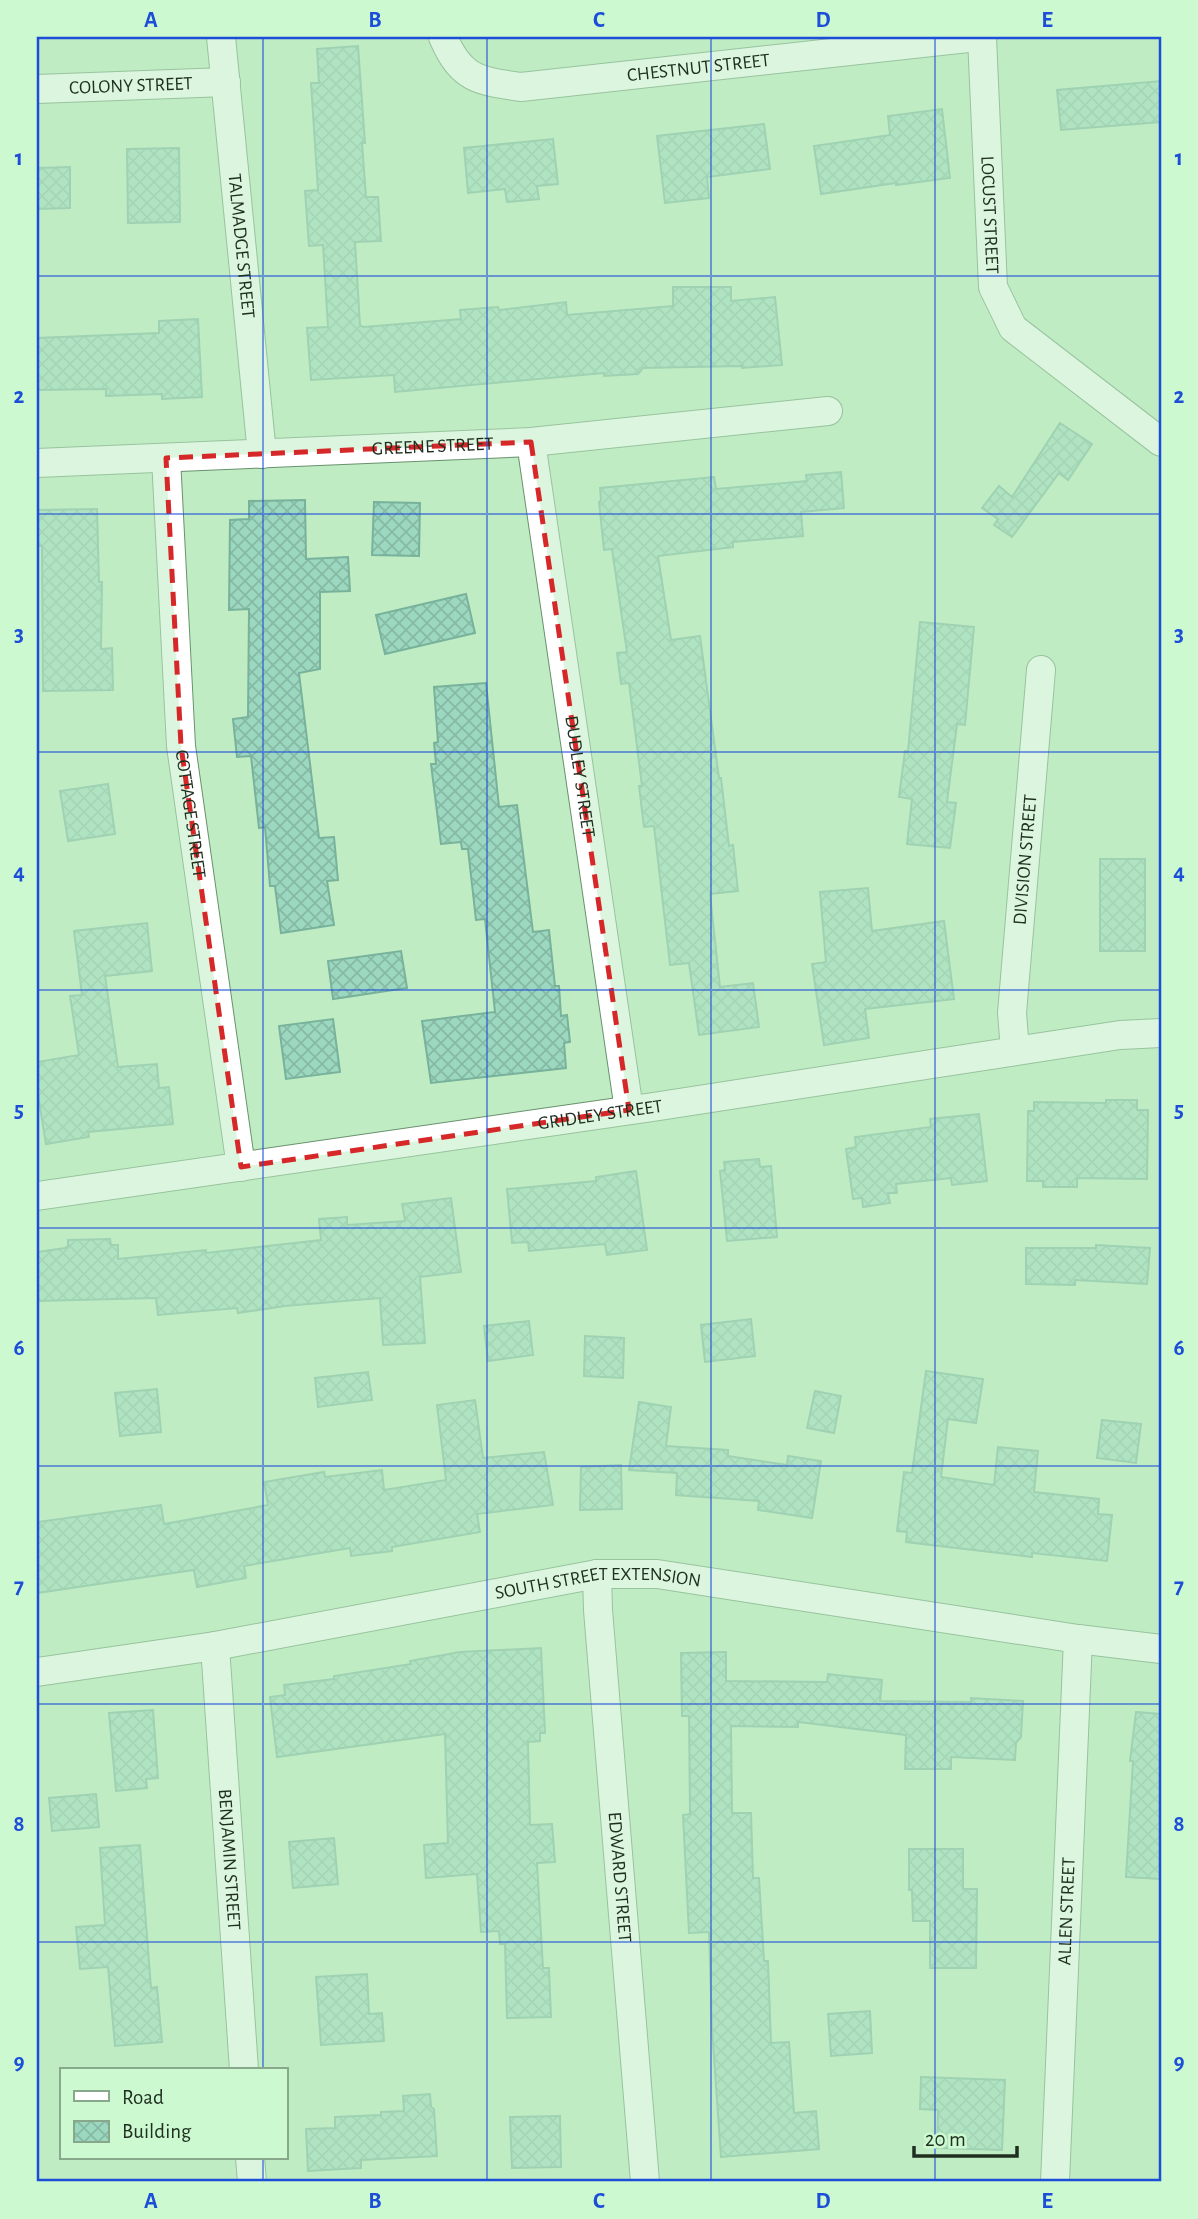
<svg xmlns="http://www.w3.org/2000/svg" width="1198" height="2219" font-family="'Alegreya Sans',sans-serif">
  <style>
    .building { fill: url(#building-cross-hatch); stroke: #78b29b; stroke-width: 2 }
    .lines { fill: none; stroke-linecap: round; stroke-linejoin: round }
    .street-casing { stroke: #68916d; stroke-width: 30 }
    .street { stroke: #fff; stroke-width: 28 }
    .marked { fill: none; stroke: #d62828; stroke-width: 5; stroke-dasharray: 14 9; stroke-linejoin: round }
    .grid { fill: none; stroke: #1d4ed8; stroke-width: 2; stroke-opacity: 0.55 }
    .labels { text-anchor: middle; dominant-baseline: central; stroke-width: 7; stroke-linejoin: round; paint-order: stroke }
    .street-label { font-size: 19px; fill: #1e2e1f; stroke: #cdf9d1 }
    .neatline { fill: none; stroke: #1d4ed8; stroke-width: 2.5 }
    .grid-label { font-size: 23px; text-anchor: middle; font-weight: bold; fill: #1d4ed8 }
  </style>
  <defs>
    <pattern id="building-cross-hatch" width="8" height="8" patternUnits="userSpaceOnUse" patternTransform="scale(1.75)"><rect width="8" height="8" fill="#9cd8bf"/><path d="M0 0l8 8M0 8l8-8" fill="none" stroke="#86baa4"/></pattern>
  </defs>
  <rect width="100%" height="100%" fill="#c0ecc4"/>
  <!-- building -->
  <path class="building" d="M358,46l7,97h-3l4,54h12l3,44 -26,1 5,83 3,2 98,-8 -1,-9 38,-3 1,3 67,-8 1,13 106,-9v-19h58v14l44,-4 7,68 -40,3v-2l-99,2 -5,6 -34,2v-3l-209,19 -1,-17 -83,5 -4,-52 21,-1 -5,-82 -14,1 -4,-55 13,-1 -7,-107h8l-2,-34z
    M1161,81v41l-100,8 -4,-40z
    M942,109l8,69 -54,7v-2l-75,11 -7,-48 76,-11 -2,-19z
    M764,124l6,45 -63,8 2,21 -44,5 -8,-67z
    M553,139l5,45 -21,2 2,13 -32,3 -2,-13 -37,4 -4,-45z
    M179,148l1,74 -52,1 -1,-74z
    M70,167v41l-33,1v-41z
    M198,319l4,78 -40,2v-5l-56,2v-7l-69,1v-52l122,-5v-12z
    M1060,423l32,21 -24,36 -9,-7 -47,64 -18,-12 4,-6 -16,-11 17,-22 13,11z
    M841,472l3,36 -43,4 2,24 -70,6v5l-75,9 13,84 29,-4 19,142h2l8,68 4,-1 5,46 -28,3 10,93 33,-4 6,44 -60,8 -10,-72 -19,2 -16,-139 -10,1 -5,-41h3l-13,-103 -8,1 -4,-31 10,-1 -15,-103 -8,1 -5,-48 2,-2 -1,-12 114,-11 2,12 91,-8 -1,-6z
    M305,500l1,59 42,-2 2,34 -30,1v77l-21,4 20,165 15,-1 4,43 -11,1 7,44 -53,8 -6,-47h-5l-5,-59 -6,1 -8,-72 -14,1 -4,-38 15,-2 1,-108 -20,1 1,-90 19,-1v-18z
    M374,502l46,1 -1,53 -47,-1z
    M97,509l2,73h3l-1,67 11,-1 1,42 -70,1 -1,-145h-5v-36z
    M466,594l9,39 -90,21 -9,-39z
    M920,622l54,5 -9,98 -8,-1 -10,78 9,1 -6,45 -43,-4 5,-45 -13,-2 6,-46h3z
    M486,683l13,124 18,-2 16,127 16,-2 6,56h4l2,30 6,-1 3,27 -6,1 2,25 -135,15 -9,-62 73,-9 -10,-93 -9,1 -8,-71h-6l-1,-7 -20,2 -10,-80h5l-2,-21 4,-1 -4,-55z
    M108,784l7,50 -47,7 -8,-50z
    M1100,859h45v92h-45z
    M868,888l4,43 72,-10 10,78 -89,10 4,29 -45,7 -12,-81 14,-2 -6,-70z
    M147,923l5,48 -47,5 13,91 39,-3 2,24 10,-1 4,37 -85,8 1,5 -43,7 -9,-55v-27l42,-7 -9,-59 12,-1 -8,-64z
    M401,951l6,37 -74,11 -5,-38z
    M333,1019l7,53 -54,7 -7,-53z
    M1106,1100h31v10h11l-1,69 -70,-1v9h-34v-6h-16l1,-70h6v-9l72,1z
    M979,1114l8,67 -35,4 -1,-7 -55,6 1,9h-9l2,10 -27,4 -1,-9 -9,1 -7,-50 10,-2 -1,-10 76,-10 -1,-8z
    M759,1159l1,8 11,-1 6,71 -50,4 -7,-70 5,-1 -1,-8z
    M636,1171l11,79 -40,5 -2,-11 -76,7 -1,-9 -16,1 -5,-54 89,-8v-4z
    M451,1198l10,74 -41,5 5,66 -42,2 -3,-47 -95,8 -47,7 -1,-5 -79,7 -2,-17 -119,3v-49l28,-4 3,-2v-6l42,-1 1,6h7v14l88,-9v3l115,-13 -2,-21 28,-2v8l58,-4 -3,-17z
    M1096,1245l54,3 -3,36 -72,-4v5l-49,-1v-36h70z
    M751,1319l4,37 -50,6 -4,-37z
    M529,1321l4,34 -45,6 -4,-35z
    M585,1336l39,2 -1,40 -39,-2z
    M926,1371l57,8 -7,44 -28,-4 -7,58 53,8 4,-38 40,4 -4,41 65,7 -1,15 14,1 -5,46 -75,-8v4l-126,-15 1,-10 -10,-1 7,-59 8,1z
    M368,1372l4,28 -54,7 -3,-29z
    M157,1389l4,43 -41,4 -5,-43z
    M815,1391l26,5 -7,37 -27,-5z
    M475,1400l8,58 61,-6 9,53 -76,9 3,18 -88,15v4l-41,5 -1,-8 -106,18 2,12 -49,9 -3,-17 -157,23v-71l124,-17 3,19 104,-19 -4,-23 60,-10 1,5 57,-7 2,20 62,-10 -9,-75z
    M639,1402l32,5 -5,39 62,4v6l59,9 1,-9 33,5 -9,57 -54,-8 1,-9 -83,-6 1,-22 -48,-3z
    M1102,1420l39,4 -5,39 -39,-5z
    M621,1465l1,44 -42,1 1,-43z
    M541,1648l4,85h-5v8l-12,1 2,83 22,-1 3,38 -18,1 6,105h6l2,49 -44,1 -2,-74h-5l-1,-13 -18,1 -4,-58 -51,4 -2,-33 24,-2 -3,-109 -168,23 -7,-60 15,-2 -1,-10 50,-6v-3l77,-12 -1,-3 50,-9z
    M726,1652v29l101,1 1,-8 54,6 -2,21 91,1v-4l52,3 -2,36 -5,6 -1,17 -64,-3v12h-46l1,-34 -108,-13v5l-67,-1 1,87h19l2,65h6l5,83h4l3,82 18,-1 5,71 22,-2 3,38 -98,8 -9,-128 -3,-97 -20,1 -6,-118 7,-1 -1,-98h-7l-1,-63z
    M153,1710l5,68 -12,1 1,9 -31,3 -7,-78z
    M1136,1712l25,2v165l-35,-2 7,-116h-3z
    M96,1794l3,33 -47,4 -3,-33z
    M334,1838l4,46 -45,4 -4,-46z
    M140,1845l11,143 6,-1 5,55 -47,4 -7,-79 -28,2 -4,-42 29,-2 -5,-77z
    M909,1849h54v40h14l-1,79h-46v-47h-17l-1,-31h-3z
    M367,1974l2,40 13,-1 2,28 -63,4 -5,-68z
    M870,2011l2,42 -41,3 -3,-42z
    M921,2077l84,3 -3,70 -65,-2 1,-38 -18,-1z
    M430,2094l1,13 3,2 3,47 -76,4v8l-53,3 -2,-42 29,-1v-11l46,-2v-3l23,-1 -1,-15z
    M560,2116l1,51 -49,1 -2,-51z"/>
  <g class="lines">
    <!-- street casing -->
    <g class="street-casing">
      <g id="street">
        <path id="s1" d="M221,37l41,417"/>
        <path id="s2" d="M443,37c18,42 35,44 78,50l456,-50"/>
        <path id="s3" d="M982,37l11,250 20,41 148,114"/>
        <path id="s4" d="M37,89l189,-7"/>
        <path id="s5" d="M531,442l98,668"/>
        <path id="s6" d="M166,458l15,288 60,421"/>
        <path id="s7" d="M37,463l494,-21 297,-31"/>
        <path id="s8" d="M1015,1050l-3,-37 29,-343"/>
        <path id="s9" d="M37,1196l616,-89 467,-72 41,-2"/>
        <path id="s10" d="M597,1574l1,36 47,572"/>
        <path id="s11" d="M215,1646l29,424"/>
        <path id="s12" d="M37,1672l178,-26 382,-72h60l421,65 83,10"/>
        <path d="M250,2158l2,24"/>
        <path id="s13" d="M1055,2182l23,-543"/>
      </g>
    </g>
    <!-- street -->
    <use href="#street" class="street"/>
  </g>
  <!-- marked area -->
  <path d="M0 0H1198V2219H0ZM531,442l98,668 -388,57 -60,-421 -15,-288z" fill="#c0ecc4" fill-opacity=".55" fill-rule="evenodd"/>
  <path class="marked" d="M531,442l98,668 -388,57 -60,-421 -15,-288z"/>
  <!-- grid -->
  <path class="grid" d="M263,37v2033M487,37v2145M711,37v2145M935,37v2145M37,276h1124M37,514h1124M37,752h1124M37,990h1124M37,1228h1124M37,1466h1124M37,1704h1124M37,1942h1124M263,2158v24"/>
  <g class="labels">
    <!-- street labels -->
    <g class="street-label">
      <text stroke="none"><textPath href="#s2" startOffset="278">CHESTNUT STREET</textPath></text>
      <text stroke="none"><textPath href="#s4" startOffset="94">COLONY STREET</textPath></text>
      <text stroke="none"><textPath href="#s3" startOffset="178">LOCUST STREET</textPath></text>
      <text stroke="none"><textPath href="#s1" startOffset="210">TALMADGE STREET</textPath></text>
      <text stroke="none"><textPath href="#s7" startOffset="396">GREENE STREET</textPath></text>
      <text stroke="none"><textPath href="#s5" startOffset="338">DUDLEY STREET</textPath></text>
      <text stroke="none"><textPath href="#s6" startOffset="357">COTTAGE STREET</textPath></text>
      <text stroke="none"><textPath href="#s8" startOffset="191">DIVISION STREET</textPath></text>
      <text stroke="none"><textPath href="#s9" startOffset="569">GRIDLEY STREET</textPath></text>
      <text stroke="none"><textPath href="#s12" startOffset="569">SOUTH STREET EXTENSION</textPath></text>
      <text stroke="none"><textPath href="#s11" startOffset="214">BENJAMIN STREET</textPath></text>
      <text stroke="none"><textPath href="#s10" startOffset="304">EDWARD STREET</textPath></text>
      <text stroke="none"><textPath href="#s13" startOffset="271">ALLEN STREET</textPath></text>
    </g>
  </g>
  <!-- border -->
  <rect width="1198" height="2219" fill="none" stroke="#cdf9d1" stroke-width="77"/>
  <!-- legend -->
  <rect x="60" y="2068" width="228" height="91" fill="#cdf9d1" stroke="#87a88a" stroke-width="2"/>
  <rect x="74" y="2091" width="35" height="10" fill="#ffffff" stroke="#87a88a" stroke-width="2"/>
  <text x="122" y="2104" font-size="21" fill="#1e2e1f">Road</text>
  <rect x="74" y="2121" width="35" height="21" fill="url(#building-cross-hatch)" stroke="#87a88a" stroke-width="2"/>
  <text x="122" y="2138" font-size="21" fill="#1e2e1f">Building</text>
  <!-- scale -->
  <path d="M914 2146v10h103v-10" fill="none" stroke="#1e2e1f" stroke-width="3.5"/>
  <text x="925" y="2146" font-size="21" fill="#1e2e1f" stroke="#cdf9d1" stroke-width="5" paint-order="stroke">20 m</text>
  <rect x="38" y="38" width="1122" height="2142" class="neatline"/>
  <g class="grid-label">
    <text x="151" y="27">A</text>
    <text x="375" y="27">B</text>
    <text x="599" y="27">C</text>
    <text x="823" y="27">D</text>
    <text x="1047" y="27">E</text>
    <text x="19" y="165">1</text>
    <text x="1179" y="165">1</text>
    <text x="19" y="403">2</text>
    <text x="1179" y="403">2</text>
    <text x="19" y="641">3</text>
    <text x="1179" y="641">3</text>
    <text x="19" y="879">4</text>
    <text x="1179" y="879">4</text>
    <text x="19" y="1117">5</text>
    <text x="1179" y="1117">5</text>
    <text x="19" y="1355">6</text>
    <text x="1179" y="1355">6</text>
    <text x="19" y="1593">7</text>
    <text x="1179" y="1593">7</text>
    <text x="19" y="1831">8</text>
    <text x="1179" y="1831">8</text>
    <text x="19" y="2069">9</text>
    <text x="1179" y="2069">9</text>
    <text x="151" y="2208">A</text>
    <text x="375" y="2208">B</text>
    <text x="599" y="2208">C</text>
    <text x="823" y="2208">D</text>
    <text x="1047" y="2208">E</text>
  </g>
</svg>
